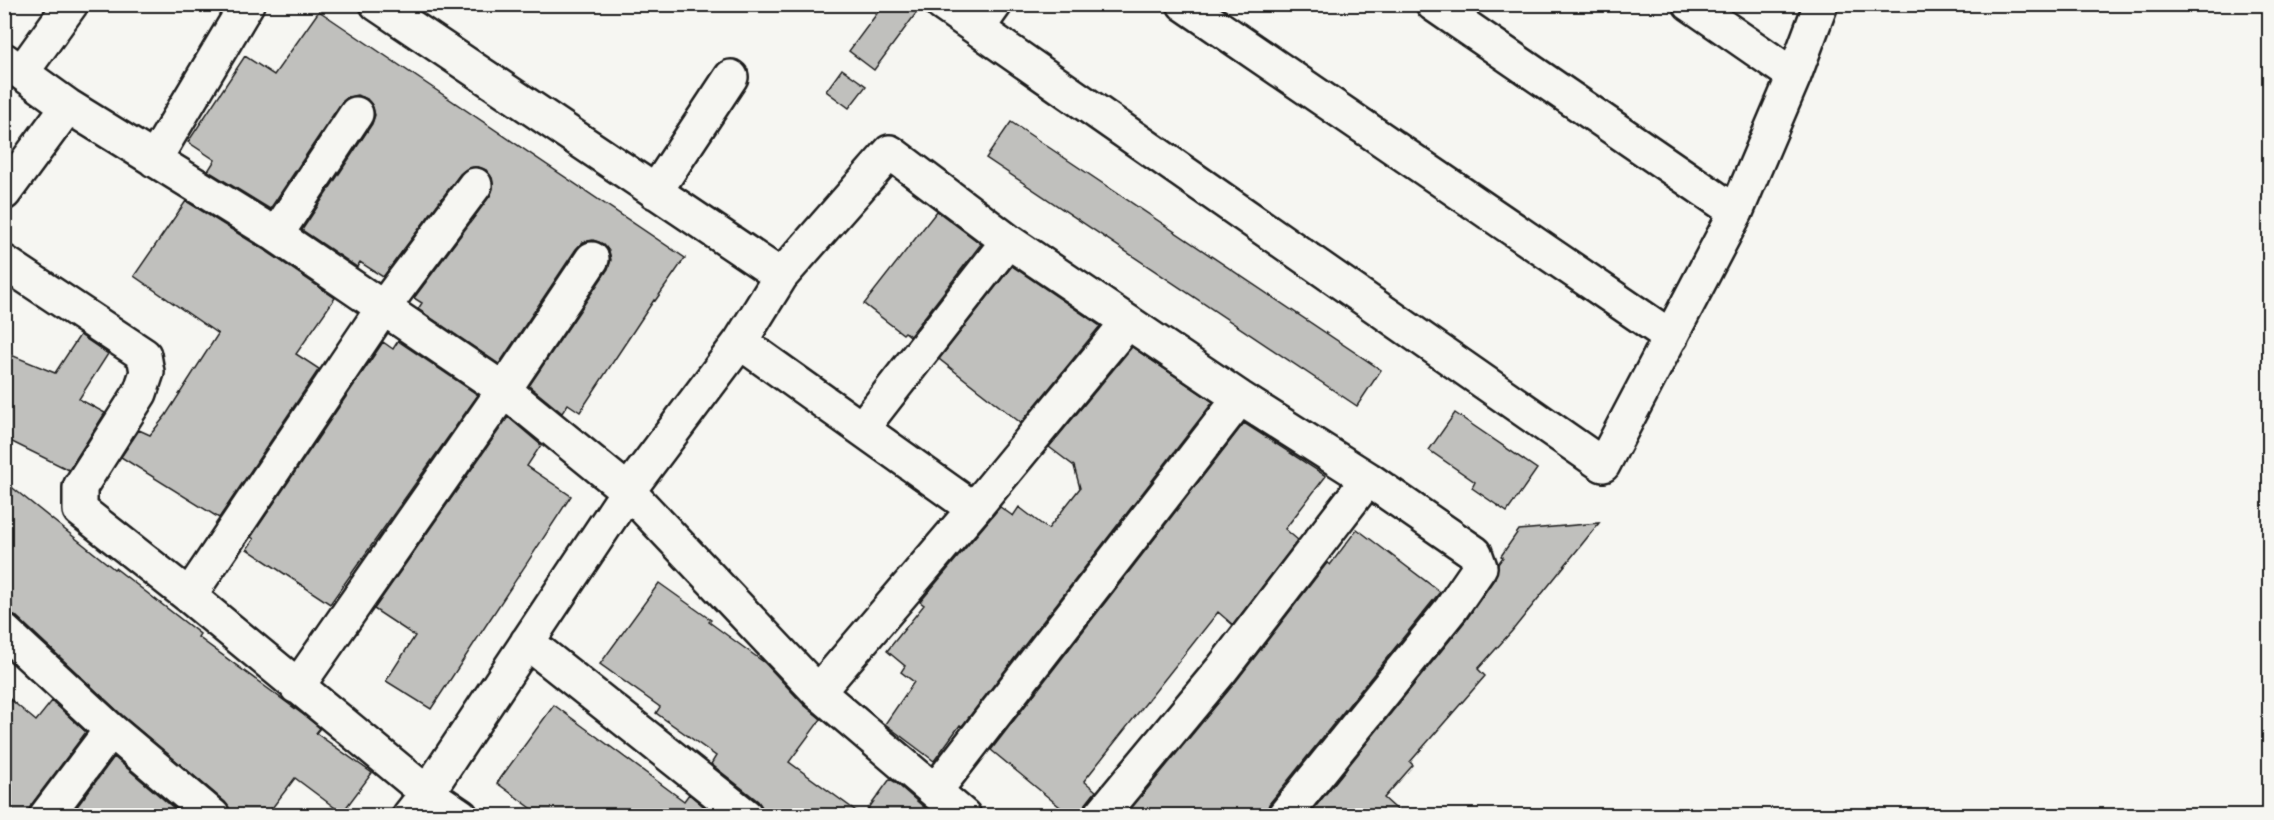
<svg xmlns="http://www.w3.org/2000/svg" width="2274" height="820" font-family="Kalam,sans-serif">
  <style>
    .building { fill: #c0c0bd; stroke: #1c1c1c; stroke-width: 1.5 }
    .lines { fill: none; stroke-linecap: round; stroke-linejoin: round }
    .minor-casing { stroke: #1c1c1c; stroke-width: 38 }
    .minor { stroke: #f6f6f2; stroke-width: 33 }
  </style>
  <rect width="100%" height="100%" fill="#f6f6f2"/>
  <filter id="ink" filterUnits="userSpaceOnUse"><feTurbulence type="fractalNoise" baseFrequency=".0167" numOctaves="2"/><feDisplacementMap in="SourceGraphic" scale="12" xChannelSelector="R" yChannelSelector="G"/><feConvolveMatrix kernelMatrix="1 2 1 2 8 2 1 2 1" color-interpolation-filters="sRGB"/></filter>
  <g filter="url(#ink)">
    <!-- building -->
    <path class="building" d="M884,4h39l-49,66 -25,-19z
      M319,11l366,247 -30,43 -1,-1 -74,112 -12,-8 -6,9 -33,-27 79,-117 3,-9 -2,-9 -6,-7 -10,-4 -10,2 -7,7 -77,115 -81,-55 4,-6 -8,-5 76,-102 3,-8 -1,-10 -6,-8 -8,-3 -10,1 -8,6 -77,103 -23,-15 -3,5 -55,-37 70,-106 3,-9 -3,-10 -5,-6 -10,-4 -9,2 -7,6 -71,106 -62,-38 7,-11 -27,-18 57,-86 29,19z
      M842,69l24,17 -17,22 -23,-17z
      M1011,122l370,248 -24,36 -371,-248z
      M186,201l80,50 69,47 -39,56 23,15 -100,149 -98,-61 18,-27 11,5 16,-20 52,-81 -84,-58z
      M937,211l44,33 -71,92 -5,-4 -2,2 -39,-30z
      M1012,266l88,60 -79,97 -82,-64z
      M80,335l28,19 -29,45 26,14 -36,57 -65,-32v-86l51,21z
      M398,341l80,54 -148,209 -83,-55 7,-10 -3,-2 132,-195 10,7z
      M1132,347l81,55 -251,324 -2,-1 -26,36 -49,-37 29,-42 -13,-10 4,-6 -18,-15 37,-46 -4,-3 80,-95 13,9 6,-9 29,22 32,-41 -6,-22 -25,-19z
      M1455,413l82,56 -30,43 -35,-24 3,-6 -46,-32z
      M508,417l33,28 -14,21 44,30 -140,213 -45,-28 29,-45 -41,-27z
      M1244,423l82,53 -41,53 13,11 -65,85 -15,-13 -134,169 12,10 -11,14 -3,11h-11l-80,-66z
      M4,481l110,88 1,-1 85,66 -2,3 107,79 15,12 -4,5 56,40 -30,40 -47,-35 -29,38h-35l-1,-7 -5,-7 -102,-86 -106,-99 -13,-4z
      M1599,523l-87,108 -34,38 7,7 -75,86 3,3 -29,33 20,18h-96l158,-196 29,-42 3,-14 5,-7 -2,-1 18,-26z
      M1357,529l83,63 -171,212 -3,12h-141l112,-136 90,-117 3,2z
      M659,583l52,37 -2,2 56,41 39,42 17,14 -32,43 74,54h-99l-1,-7 -5,-8 -47,-37 5,-8 -60,-43 4,-6 -60,-43z
      M4,694l32,27 16,-20 34,31 -55,73 -3,11h-24z
      M554,705l130,96 5,-7 26,22h-173l-45,-33z
      M114,757l69,59h-113z
      M890,779l5,3 39,34h-71z"/>
    <g class="lines">
      <!-- minor casing -->
      <g class="minor-casing">
        <path id="minor" d="M377,4l404,272
          M942,4l661,461 133,-253 58,-136 27,-72
          M1184,4l487,333
          M1433,4l303,208
          M1690,4l104,72
          M978,28l17,-24
          M4,60l64,46 208,129 228,155 124,101 190,201 146,124
          M22,72l49,-68
          M154,160l93,-156
          M655,192l76,-115
          M4,193l64,-87
          M276,235l80,-121
          M4,262l140,93 3,17 -7,21 -60,94v23l109,86 238,197 34,23
          M740,342l234,167
          M862,428l146,-187
          M189,596l194,-288 92,-123
          M4,631l107,99 102,86
          M527,642l219,174
          M297,687l207,-297 88,-131
          M818,692l156,-183 154,-187
          M935,791l305,-393
          M46,816l65,-86
          M409,816l18,-23 201,-302 112,-149 41,-66 109,-124 118,89 232,157 128,81 107,74 5,14 -29,42 -167,207
          M1100,816l122,-147 146,-190"/>
      </g>
      <!-- minor -->
      <use href="#minor" class="minor"/>
    </g>
  </g>
  <!-- margin -->
  <rect width="2274" height="820" fill="none" stroke="#f6f6f2" stroke-width="24"/>
  <rect x="12" y="12" width="2250" height="796" fill="none" stroke="#1c1c1c" stroke-width="2" filter="url(#ink)"/>
</svg>
